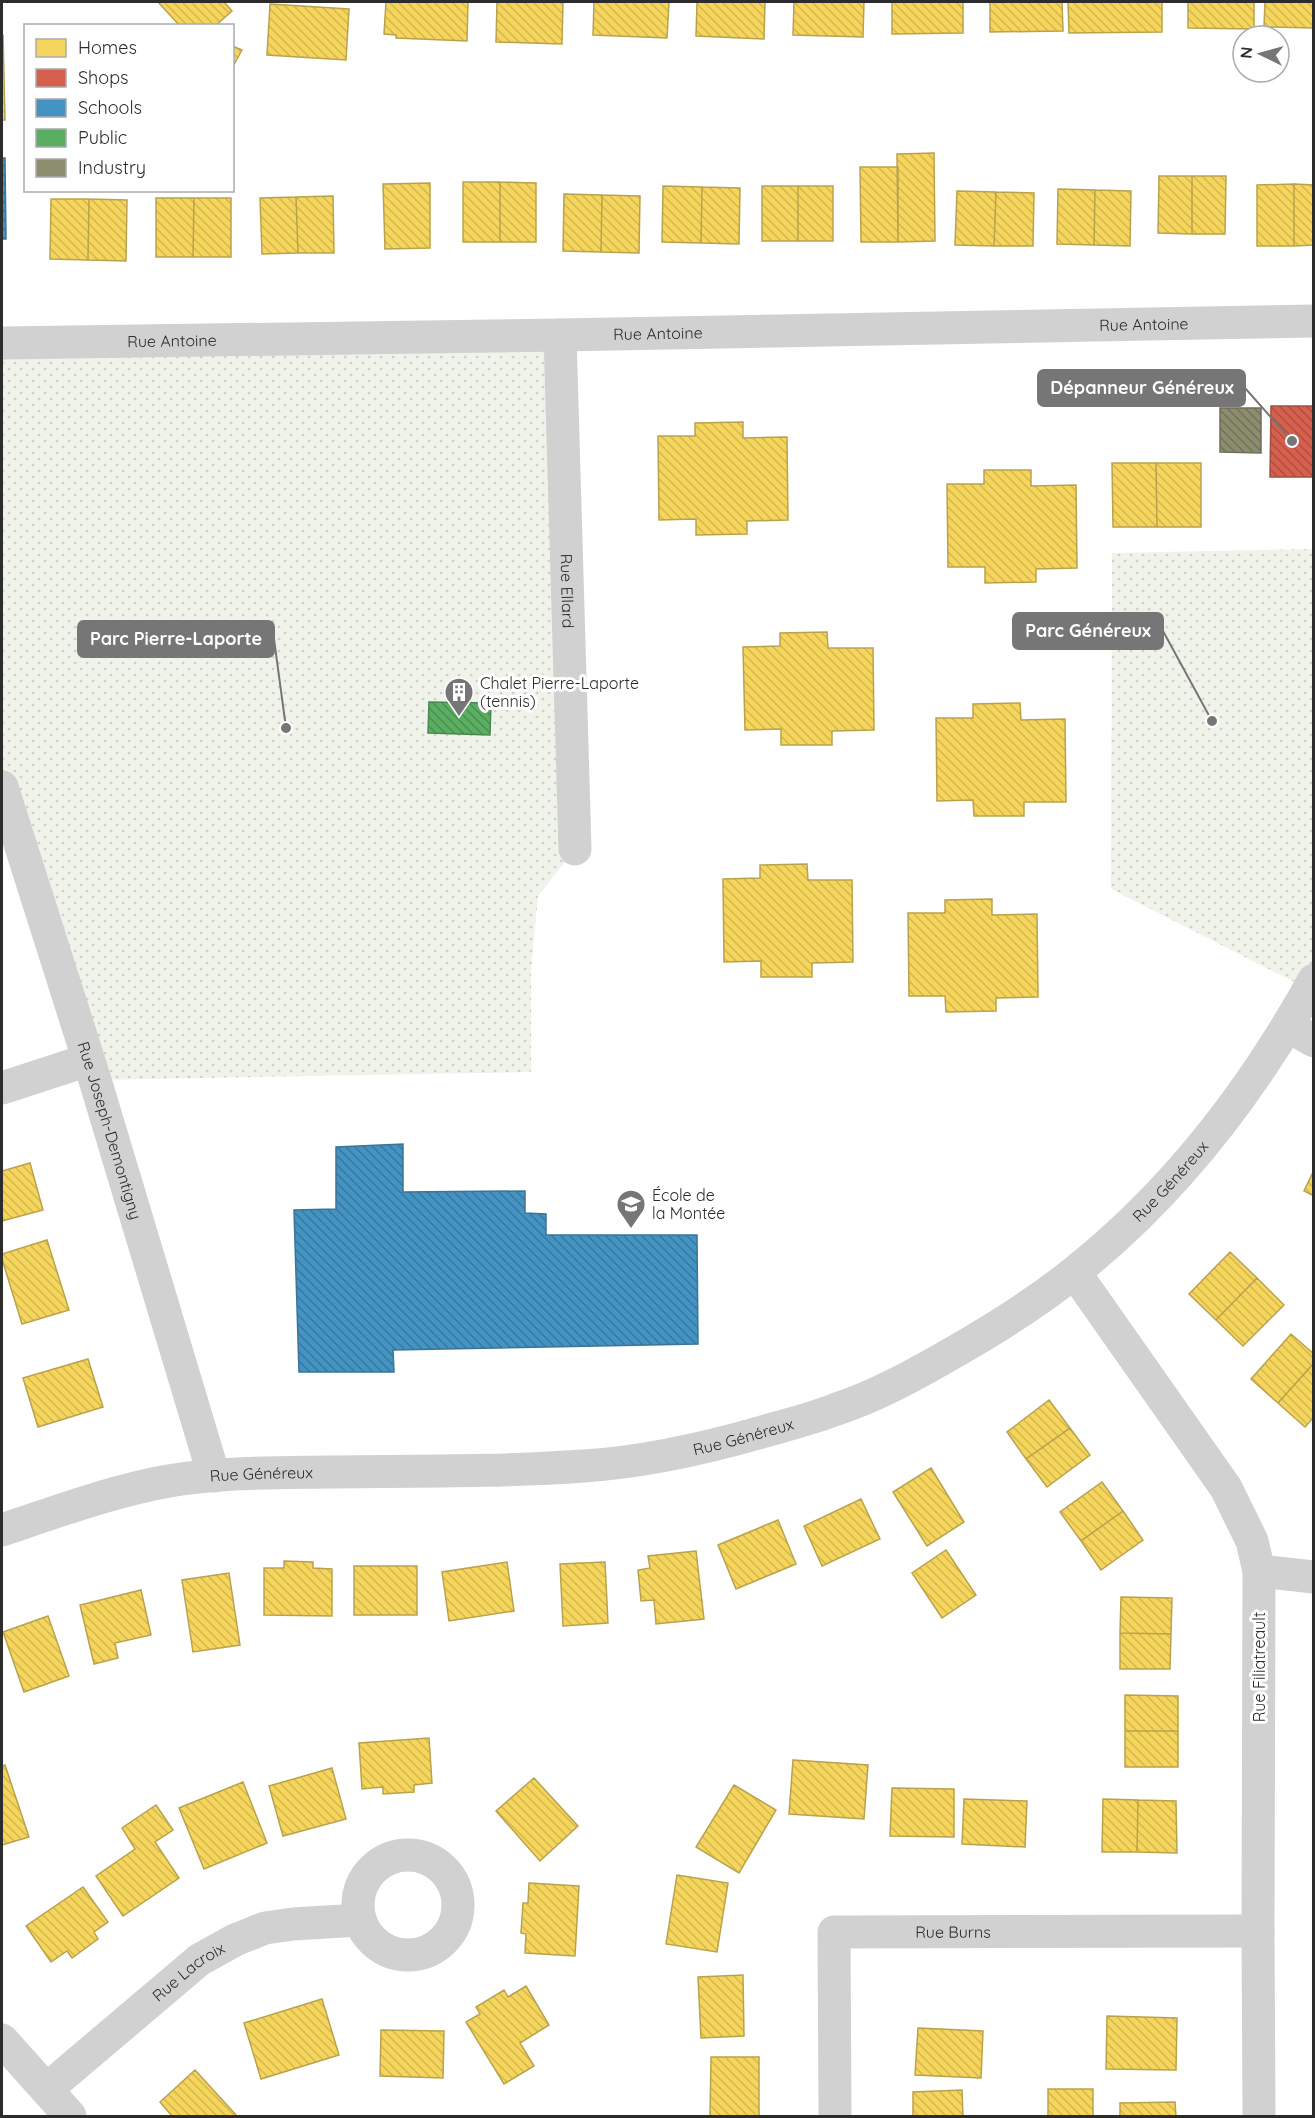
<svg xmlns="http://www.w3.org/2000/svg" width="1315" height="2118" font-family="Quicksand,sans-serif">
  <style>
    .park { fill: url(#park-dots) }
    .homes { fill: url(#homes-back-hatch); stroke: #b9a24e; stroke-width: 1.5 }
    .shops { fill: url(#shops-back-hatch); stroke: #a35043; stroke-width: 1.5 }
    .schools { fill: url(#schools-back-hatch); stroke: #3c7496; stroke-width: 1.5 }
    .public { fill: url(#public-back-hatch); stroke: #4c8751; stroke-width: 1.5 }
    .industry { fill: url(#industry-back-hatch); stroke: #6f6f5a; stroke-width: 1.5 }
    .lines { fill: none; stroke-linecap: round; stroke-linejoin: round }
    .minor { stroke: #d1d1d1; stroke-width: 33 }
    .labels { text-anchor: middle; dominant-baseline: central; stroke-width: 6; stroke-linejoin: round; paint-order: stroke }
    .street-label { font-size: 16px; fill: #2c2c2c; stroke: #fff }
    .poi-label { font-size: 16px; fill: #2c2c2c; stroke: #fff; text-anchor: start }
    .leader { fill: none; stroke: #767676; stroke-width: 2 }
    .callout-dot { fill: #767676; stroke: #fff; stroke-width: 2 }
    .callout { fill: #767676; stroke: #767676; stroke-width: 2 }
    .callout-label { font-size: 18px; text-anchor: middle; font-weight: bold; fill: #fff }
  </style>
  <defs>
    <pattern id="park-dots" width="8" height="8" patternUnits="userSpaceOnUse" patternTransform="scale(1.5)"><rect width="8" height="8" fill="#f0f3ea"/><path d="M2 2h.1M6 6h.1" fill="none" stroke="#ced0c9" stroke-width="1.8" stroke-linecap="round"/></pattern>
    <pattern id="homes-back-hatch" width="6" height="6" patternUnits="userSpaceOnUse" patternTransform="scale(1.5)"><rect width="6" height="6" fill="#f6d55c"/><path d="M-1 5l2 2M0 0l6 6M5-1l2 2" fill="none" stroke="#d3b750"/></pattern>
    <pattern id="shops-back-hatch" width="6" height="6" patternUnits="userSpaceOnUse" patternTransform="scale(1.5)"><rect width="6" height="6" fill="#d6604d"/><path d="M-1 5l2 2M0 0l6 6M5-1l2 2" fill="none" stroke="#ae4f40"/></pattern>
    <pattern id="schools-back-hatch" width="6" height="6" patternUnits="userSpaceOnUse" patternTransform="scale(1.5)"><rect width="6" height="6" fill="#4393c3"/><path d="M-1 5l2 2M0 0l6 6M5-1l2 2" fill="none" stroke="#38789f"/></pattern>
    <pattern id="public-back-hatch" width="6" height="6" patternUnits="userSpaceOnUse" patternTransform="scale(1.5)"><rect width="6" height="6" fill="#5aae61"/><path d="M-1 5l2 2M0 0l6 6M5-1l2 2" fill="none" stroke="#4b8e50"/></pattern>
    <pattern id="industry-back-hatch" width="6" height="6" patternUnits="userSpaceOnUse" patternTransform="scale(1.5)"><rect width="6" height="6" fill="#8c8c6e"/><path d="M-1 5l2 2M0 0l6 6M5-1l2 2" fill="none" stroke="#73735b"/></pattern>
  </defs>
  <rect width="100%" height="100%" fill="#fff"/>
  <!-- park -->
  <path class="park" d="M560,335l15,514 -37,47 -7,74v102l-436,8 -93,-293v-444z
    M1313,549l1,431 -6,9 -197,-100 1,-336z"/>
  <!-- homes -->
  <path class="homes" d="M158,2h66l8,9 -17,15h-35z
    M386,2h82l-1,39 -71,-3v-3l-12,-1z
    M497,2h66l-1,42 -66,-2z
    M594,2h75l-2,36 -74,-3z
    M697,2h68l-1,37 -68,-3z
    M794,2h70l-1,35 -70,-2z
    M892,2h71v31l-71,1z
    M990,2h72l1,29 -73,1z
    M1068,2h94v30l-93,1z
    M1188,2h66v27l-66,-1z
    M1265,2h49v26l-50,-1z
    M270,4l79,5 -3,51 -79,-5z
    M2,35h1l2,85h-3z
    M232,46l10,4 -10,18z
    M934,153l1,88 -37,1 -1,-88z
    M860,167h38v75h-37z
    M1159,176h33v58l-34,-1z
    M1192,176h34l-1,58h-33z
    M463,182h37v60h-37z
    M500,182l36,1v59h-36z
    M430,183v65l-45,1 -2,-65z
    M1294,184l20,1v60l-20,1z
    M1294,184v62h-37v-61z
    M663,186l39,1 -1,56 -39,-1z
    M762,186h36v55h-36z
    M798,186h35v55h-35z
    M702,187l38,1 -1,56 -38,-1z
    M1058,189l37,1 -1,55 -37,-1z
    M1095,190l36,1 -1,55 -36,-1z
    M957,191l39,1 -2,54 -39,-1z
    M996,192l38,1 -1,53h-39z
    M564,194l38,1 -1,57 -38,-1z
    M602,195l38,1 -1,57 -38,-1z
    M333,196l1,57h-36l-2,-56z
    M296,197l2,56 -36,1 -2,-56z
    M156,198h38l-1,59h-37z
    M194,198h37v59h-38z
    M51,199h38l-1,61 -38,-1z
    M89,199l38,1 -1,61 -38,-1z
    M743,422v16l44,-1 1,83 -41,1v13l-51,1v-16l-37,1 -1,-84h37v-13z
    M1112,463h44l1,64h-44z
    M1156,463h45v64h-44z
    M984,470h47v16l45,-1 1,83 -41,1v13l-51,1v-16h-37l-1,-83h37z
    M827,632l1,16h45l1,82 -42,1v14h-51v-16l-36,1 -2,-83 37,-1v-13z
    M1020,703l1,17 44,-1 1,83h-42v14h-50l-1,-16 -36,1 -1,-83h37v-14z
    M807,864l1,16h44l1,82 -41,1v14h-51v-16l-37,1 -1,-83 37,-1v-13z
    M992,899v16l45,-1 1,83 -42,1v13l-50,1 -1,-16h-36l-1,-83h37v-13z
    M30,1163l13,47 -41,11v-50z
    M1314,1170v26l-10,-5z
    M47,1240l22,70 -47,14 -20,-65v-5z
    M1230,1252l27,26 -41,42 -27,-26z
    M1257,1278l27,27 -41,41 -27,-26z
    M1291,1334l23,20v9l-36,40 -27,-24z
    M88,1359l15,48 -65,20 -15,-49z
    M1314,1363v54l-9,10 -27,-24z
    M1049,1400l21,28 -44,31 -19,-27z
    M1070,1428l20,27 -43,32 -21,-28z
    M931,1468l33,54 -37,24 -34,-54z
    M1102,1482l21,29 -42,30 -21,-29z
    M861,1499l19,40 -58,27 -18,-40z
    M1123,1511l20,29 -42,30 -20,-29z
    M778,1520l18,44 -60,25 -18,-44z
    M946,1550l30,45 -34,23 -30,-45z
    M696,1551l8,68 -48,5 -2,-24 -13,1 -3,-31 12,-2 -2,-12z
    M284,1561l29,1v6l19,1v47l-68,-1v-47h20z
    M507,1562l7,49 -65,10 -7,-49z
    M605,1562l3,61 -45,3 -3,-62z
    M354,1566h63v49h-63z
    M229,1573l11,72 -47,7 -11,-72z
    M141,1590l10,45 -36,8 3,15 -24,6 -14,-59z
    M1121,1597l51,1 -1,36 -51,-1z
    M48,1616l21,60 -45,16 -21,-60z
    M1120,1633l51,1 -1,35h-50z
    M1125,1695l53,1v35h-53z
    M1125,1731h53v36h-53z
    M429,1738l3,45 -18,2v7l-31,2v-7l-21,2 -3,-46z
    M793,1760l75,5 -4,54 -75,-5z
    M5,1765l24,72 -27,8v-79z
    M332,1768l14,51 -63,17 -14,-50z
    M534,1778l44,48 -38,35 -44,-50z
    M243,1782l24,61 -63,26 -25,-61z
    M734,1785l42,25 -37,63 -43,-26z
    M892,1788l62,1v48l-64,-1z
    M964,1799l63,2 -2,46 -63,-3z
    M1103,1799l35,1 -1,52h-35z
    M1138,1800l38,1 1,52 -40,-1z
    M156,1805l17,25 -18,12 24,36 -56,38 -27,-40 39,-27 -13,-21z
    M677,1875l51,8 -11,69 -51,-8z
    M529,1883l50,3 -4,70 -50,-3 1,-19 -5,-1 2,-30h5z
    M83,1887l25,35 -14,10 4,7 -26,19 -5,-7 -16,11 -25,-36z
    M743,1975l1,61 -43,2 -3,-61z
    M526,1986l23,39 -29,18 14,23 -30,18 -38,-62 14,-8 -4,-7 28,-17 4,7z
    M322,1999l17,56 -78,24 -17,-56z
    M1107,2016l70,2 -1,52 -70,-1z
    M918,2028l65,3 -2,47 -66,-3z
    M381,2030l63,1 -1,47 -63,-2z
    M711,2057h48v59h-49z
    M195,2070l42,46h-65l-12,-14z
    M1048,2089h45v27h-45z
    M962,2090l1,26h-50v-24z
    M1175,2102l1,14h-56v-13z"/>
  <!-- shops -->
  <path class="shops" d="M1271,406h43v71h-44z"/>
  <!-- schools -->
  <path class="schools" d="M2,158h3l1,81h-4z
    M403,1144v48l122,-1v22l21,1v21h151l1,109 -305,6 1,22h-95l-5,-162 42,-1v-62z"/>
  <!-- public -->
  <path class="public" d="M429,702l62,1 -1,32 -62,-2z"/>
  <!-- industry -->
  <path class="industry" d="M1220,408h41v45l-41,-1z"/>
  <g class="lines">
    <!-- minor -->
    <g class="minor">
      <path id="s1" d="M560,335l15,514"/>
      <path id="s2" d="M2,343l558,-8 754,-14"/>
      <path id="s3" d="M2,787l93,293 119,396"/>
      <path d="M1288,1026l26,15"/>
      <path d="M2,1088l86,-28"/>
      <path d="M1075,1273l151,215 26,53 7,30 -1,360 1,185"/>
      <path id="s4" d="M2,1530c50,-17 100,-35 151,-46 57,-12 116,-11 174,-12 85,-1 171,0 257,-6 61,-4 119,-17 178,-34 24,-7 49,-13 72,-22 43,-14 84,-37 122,-59 42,-24 83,-50 120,-80 99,-79 177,-181 238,-291"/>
      <path d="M1259,1571l55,6"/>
      <circle cx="408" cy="1905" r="50"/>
      <path d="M2,2040l68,76"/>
      <path id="s5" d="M47,2089l152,-129 36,-20 30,-12 28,-4 67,-4"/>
      <path id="s6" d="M835,2116l-1,-184 424,-1"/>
    </g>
  </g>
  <!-- icons -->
  <defs>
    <g id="building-pin" transform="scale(1.5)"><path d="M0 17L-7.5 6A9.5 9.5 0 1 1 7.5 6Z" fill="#767676" stroke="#fff"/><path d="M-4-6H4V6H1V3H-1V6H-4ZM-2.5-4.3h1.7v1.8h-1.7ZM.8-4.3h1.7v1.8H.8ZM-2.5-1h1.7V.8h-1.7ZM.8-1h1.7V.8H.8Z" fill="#fff"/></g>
    <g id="school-pin" transform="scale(1.5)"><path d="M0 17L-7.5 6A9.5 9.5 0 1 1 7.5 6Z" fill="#767676" stroke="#fff"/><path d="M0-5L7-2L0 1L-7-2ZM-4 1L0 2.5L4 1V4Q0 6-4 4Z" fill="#fff"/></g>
  </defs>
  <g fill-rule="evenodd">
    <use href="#building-pin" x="459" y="692"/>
    <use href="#school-pin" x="631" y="1204"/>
  </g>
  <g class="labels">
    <!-- street labels -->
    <g class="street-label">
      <text stroke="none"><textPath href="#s2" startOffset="1142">Rue Antoine</textPath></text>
      <text stroke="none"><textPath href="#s2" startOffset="656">Rue Antoine</textPath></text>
      <text stroke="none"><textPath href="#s2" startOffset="170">Rue Antoine</textPath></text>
      <text stroke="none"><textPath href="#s1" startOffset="256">Rue Ellard</textPath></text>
      <text stroke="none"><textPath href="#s3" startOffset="360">Rue Joseph-Demontigny</textPath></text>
      <text stroke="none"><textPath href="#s4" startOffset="1257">Rue Généreux</textPath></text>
      <text stroke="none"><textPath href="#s4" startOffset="752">Rue Généreux</textPath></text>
      <text stroke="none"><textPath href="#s4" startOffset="267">Rue Généreux</textPath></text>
      <text transform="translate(1259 1667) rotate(-90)">Rue Filiatreault</text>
      <text stroke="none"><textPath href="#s6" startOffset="303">Rue Burns</textPath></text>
      <text stroke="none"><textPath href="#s5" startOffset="184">Rue Lacroix</textPath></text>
    </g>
    <!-- poi labels -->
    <g class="poi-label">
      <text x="480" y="683">Chalet Pierre-Laporte<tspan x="480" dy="18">(tennis)</tspan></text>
      <text x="652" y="1195">École de<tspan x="652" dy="18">la Montée</tspan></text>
    </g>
  </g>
  <!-- callouts -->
  <path class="leader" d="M1292 441L1245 388M1212 721L1163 631M286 728L274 639"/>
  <g class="callout-dot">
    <circle cx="1292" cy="441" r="6"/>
    <circle cx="1212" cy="721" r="6"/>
    <circle cx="286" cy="728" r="6"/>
  </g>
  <g class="callout">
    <rect x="1038" y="370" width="207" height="36" rx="6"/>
    <rect x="1013" y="613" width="150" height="36" rx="6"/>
    <rect x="78" y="621" width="196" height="36" rx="6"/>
  </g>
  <g class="callout-label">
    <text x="1142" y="394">Dépanneur Généreux</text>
    <text x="1088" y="637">Parc Généreux</text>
    <text x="176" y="645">Parc Pierre-Laporte</text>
  </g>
  <!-- border -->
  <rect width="1315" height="2118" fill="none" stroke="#2c2c2c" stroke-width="6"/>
  <!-- legend -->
  <rect x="24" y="24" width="210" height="168" fill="#ffffff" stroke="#ababab" stroke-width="1.5"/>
  <rect x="36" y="39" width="30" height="18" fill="#f6d55c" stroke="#ababab" stroke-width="1.5"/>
  <text x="78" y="54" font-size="18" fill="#2c2c2c">Homes</text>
  <rect x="36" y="69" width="30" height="18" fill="#d6604d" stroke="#ababab" stroke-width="1.5"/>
  <text x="78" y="84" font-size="18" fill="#2c2c2c">Shops</text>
  <rect x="36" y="99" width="30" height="18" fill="#4393c3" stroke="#ababab" stroke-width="1.5"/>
  <text x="78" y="114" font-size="18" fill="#2c2c2c">Schools</text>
  <rect x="36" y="129" width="30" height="18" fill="#5aae61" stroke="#ababab" stroke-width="1.5"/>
  <text x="78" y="144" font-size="18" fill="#2c2c2c">Public</text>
  <rect x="36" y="159" width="30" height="18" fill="#8c8c6e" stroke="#ababab" stroke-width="1.5"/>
  <text x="78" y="174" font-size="18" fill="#2c2c2c">Industry</text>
  <!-- north arrow -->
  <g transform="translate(1261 54) rotate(275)"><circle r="28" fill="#ffffff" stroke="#ababab" stroke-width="1.5"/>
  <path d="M0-4.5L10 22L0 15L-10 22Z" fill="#767676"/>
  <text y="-9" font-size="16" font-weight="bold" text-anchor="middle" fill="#2c2c2c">N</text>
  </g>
</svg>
